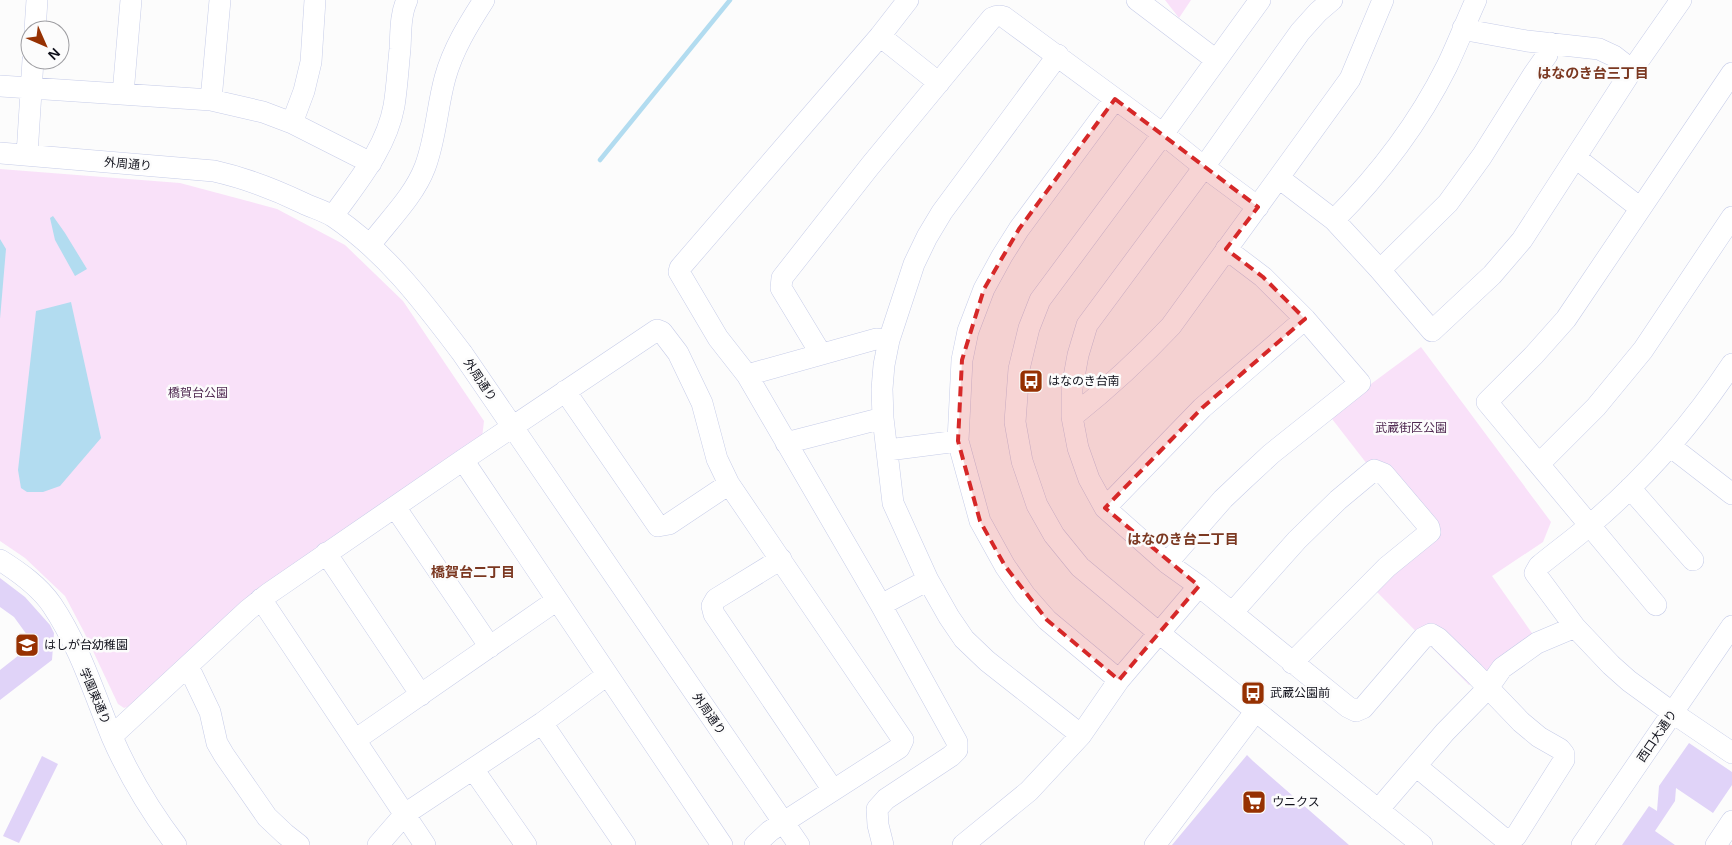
<svg xmlns="http://www.w3.org/2000/svg" width="1732" height="845" font-family="Helvetica,'Noto Sans JP',sans-serif">
  <style>
    .green { fill: #f9e1f9 }
    .water { fill: #b2dcf0 }
    .lines { fill: none; stroke-linecap: round; stroke-linejoin: round }
    .stream { stroke: #b2dcf0; stroke-width: 4.5 }
    .building { fill: #e0d3f8 }
    .minor-casing { stroke: #c6cce8; stroke-width: 22 }
    .minor { stroke: #fff; stroke-width: 21 }
    .marked { fill: #d62828; fill-opacity: 0.2; stroke: #d62828; stroke-width: 4; stroke-dasharray: 10 6; stroke-linejoin: round }
    .labels { text-anchor: middle; dominant-baseline: central; stroke-width: 5; stroke-linejoin: round; paint-order: stroke }
    .street-label { font-size: 12px; fill: #10111b; stroke: #fcfcfc }
    .poi-label { font-size: 12px; fill: #10111b; stroke: #fcfcfc; text-anchor: start }
    .park-label { font-size: 12px; fill: #502a52; stroke: #fcfcfc }
    .neighbourhood-label { font-size: 14px; font-weight: bold; fill: #7b3821; stroke: #fcfcfc }
  </style>
  <rect width="100%" height="100%" fill="#fcfcfc"/>
  <!-- green -->
  <path class="green" d="M1165,0h26l-12,18z
    M0,169l180,14 97,26 68,36 58,56 81,120 -2,17 -349,267 -9,3 -6,-4 -34,-72 -19,-36 -40,-38 -25,-17z
    M1421,347l130,175 -8,20 -51,34 42,60 -1,3 -64,46 -94,-95 51,-50 -97,-125z"/>
  <!-- water -->
  <path class="water" d="M53,216l12,17 22,36 -12,7 -20,-36 -5,-22z
    M0,239l6,10 -6,70z
    M71,302l30,136 -41,48 -17,6h-16l-6,-4 -3,-18 18,-159z"/>
  <g class="lines">
    <!-- stream -->
    <path class="stream" d="M600,160l130,-160"/>
  </g>
  <!-- building -->
  <path class="building" d="M0,578l25,19 25,28 4,8 -2,27 -52,40v-30l28,-22 2,-9 -16,-22 -14,-10z
    M1689,743l43,29v13l-19,28 -37,-25 -1,13 -20,30 20,14h-53l27,-39 8,5 2,-25z
    M1247,755l6,6 96,84h-177z
    M42,756l16,8 -39,79 -16,-7z"/>
  <g class="lines">
    <!-- minor casing -->
    <g class="minor-casing">
      <path id="minor" d="M1137,0l79,60
        M1260,0l-97,134 -123,166 -11,28 -10,41 -4,53 7,39 15,44 17,30 26,32 79,66 263,212
        M1332,0l-14,12 -18,20 -96,135 -117,158 -9,30 -6,33v29l6,31 11,31 16,29 62,55 32,23 149,121 8,4 7,-3 60,-70 8,-4 7,4 36,35 47,49 18,15 21,12 4,5v6l-48,76 -8,4 -6,-3 -86,-71
        M1463,28l9,3 55,10 72,8 15,7 18,14
        M35,30l2,-30
        M880,36l59,47
        M1058,55l-116,157 -15,25 -13,27 -25,76 -5,25 -2,24 1,29 10,85 35,77 21,37 15,22 23,22 94,74
        M0,86l211,14 52,12 29,11 79,40
        M123,94l8,-94
        M1115,99l-96,130 -17,27 -18,33 -16,42 -6,29 -4,81 22,80 25,45 20,29 22,25 72,60
        M211,100l9,-100
        M292,123l12,-32 7,-29 4,-62
        M0,153l214,18c31,7 60,18 89,32 10,5 22,8 31,14 53,36 90,86 128,136l337,492
        M27,155l6,-95
        M1576,158l64,50
        M1279,178l55,42 46,50 52,61 60,-56 30,-35 110,-170 49,-70
        M333,216c24,-34 53,-67 61,-110 3,-18 4,-38 6,-57 1,-16 0,-34 7,-49
        M1334,220c45,-45 84,-96 113,-154 10,-21 19,-44 29,-66
        M370,245c19,-25 44,-49 55,-78 11,-29 12,-60 20,-89 8,-29 23,-53 39,-78
        M1380,270l68,-67 34,-47 51,-81 14,-20 3,-12
        M821,354l-40,-66 1,-10 88,-112 122,-148c4,-2 7,-3 12,-1l159,117 41,33 54,40
        M1732,364c-39,59 -88,115 -142,161 -16,14 -34,27 -51,41l-4,7 40,54 36,38 18,16 44,32 59,40
        M747,375l129,-36 13,1
        M565,391l93,135 11,-2 60,-40
        M1072,417c35,-28 68,-58 99,-91l179,-247 33,-79
        M786,443l97,-25
        M1670,446l62,48
        M888,450l70,-9
        M463,460l259,385
        M1539,464l57,-57 47,-57 89,-133
        M1630,488l63,72
        M395,507l95,140
        M1105,508l97,-100 103,-89
        M326,553l95,142
        M781,559l-65,40 -4,7 2,8 119,176
        M0,560c19,12 39,26 52,45 27,40 42,88 60,132 17,39 39,75 64,108
        M1167,563l56,-64 19,-18 29,-27 89,-71 -55,-64 -42,-42 -37,-28
        M261,599l164,246
        M881,605l47,-25
        M1656,605l-169,-203 47,-47 32,-36 166,-246
        M1232,613l65,-73 41,-40 36,-30 10,4 45,53 1,5 -43,35 -95,96
        M188,666l22,46 7,31 7,12 43,62 18,17 14,11
        M542,723l83,122
        M112,736l136,-126 20,-16 195,-134 194,-130 5,2 16,21 24,50 15,56 12,25 174,256 -4,8 -129,83 -15,14
        M355,740l202,-140
        M473,769l53,76
        M1378,810l67,-78 43,-44 14,-20 35,-25 38,-16
        M378,845l27,-31 137,-91 65,-48
        M883,845l-5,-20 -1,-16 9,-10 65,-43 6,-6v-8l-76,-137 -134,-230 -29,-37 -39,-66 1,-4 200,-232 28,-36
        M963,845l66,-54 52,-56 38,-55 80,-94
        M1155,845l100,-133
        M1582,845l150,-219
        M1716,845l16,-24"/>
    </g>
    <!-- minor -->
    <use href="#minor" class="minor"/>
  </g>
  <!-- marked area -->
  <path class="marked" d="M1115,99l143,108 -32,42 37,28 42,42 -103,89 -97,100 94,78 -80,94 -72,-60 -42,-54 -25,-45 -22,-80 4,-81 22,-71 35,-60z"/>
  <!-- icons -->
  <defs>
    <g id="bus-square" transform="scale(1.25)"><rect x="-9" y="-9" width="18" height="18" rx="4" fill="#963102" stroke="#fcfcfc"/><path d="M-5-6H5V4H4V6H2V4H-2V6H-4V4H-5ZM-3.5-4V0h7V-4ZM-3.5 1.2v1.5H-2V1.2ZM2 1.2v1.5H3.5V1.2Z" fill="#fff"/></g>
    <g id="school-square" transform="scale(1.25)"><rect x="-9" y="-9" width="18" height="18" rx="4" fill="#963102" stroke="#fcfcfc"/><path d="M0-5L7-2L0 1L-7-2ZM-4 1L0 2.5L4 1V4Q0 6-4 4Z" fill="#fff"/></g>
    <g id="supermarket-square" transform="scale(1.25)"><rect x="-9" y="-9" width="18" height="18" rx="4" fill="#963102" stroke="#fcfcfc"/><path d="M-6-5.5h2.5l.6 2H6L4.5 2H-2.5L-4.4-4H-6ZM-1.5 3.2a1.3 1.3 0 1 0 .1 0ZM3 3.2a1.3 1.3 0 1 0 .1 0Z" fill="#fff"/></g>
  </defs>
  <g fill-rule="evenodd">
    <use href="#bus-square" x="1031" y="381"/>
    <use href="#school-square" x="27" y="645"/>
    <use href="#bus-square" x="1253" y="693"/>
    <use href="#supermarket-square" x="1254" y="802"/>
  </g>
  <g class="labels">
    <!-- street labels -->
    <g class="street-label">
      <text transform="translate(128 164) rotate(5)">外周通り</text>
      <text transform="translate(480 380) rotate(56)">外周通り</text>
      <text transform="translate(95 696) rotate(67)">学園東通り</text>
      <text transform="translate(709 714) rotate(55)">外周通り</text>
      <text transform="translate(1657 736) rotate(-56)">西口大通り</text>
    </g>
    <!-- poi labels -->
    <g class="poi-label">
      <text x="1048" y="381">はなのき台南</text>
      <text x="44" y="645">はしが台幼稚園</text>
      <text x="1270" y="693">武蔵公園前</text>
      <text x="1272" y="802">ウニクス</text>
    </g>
    <!-- park labels -->
    <g class="park-label">
      <text x="198" y="393">橋賀台公園</text>
      <text x="1411" y="428">武蔵街区公園</text>
    </g>
    <!-- neighbourhood labels -->
    <g class="neighbourhood-label">
      <text x="1593" y="73">はなのき台三丁目</text>
      <text x="1183" y="539">はなのき台二丁目</text>
      <text x="473" y="572">橋賀台二丁目</text>
    </g>
  </g>
  <!-- north arrow -->
  <g transform="translate(45 45) rotate(135)"><circle r="24" fill="#fcfcfc" stroke="#9e9ea2"/>
  <path d="M0-4L9 19L0 12L-9 19Z" fill="#963102"/>
  <text y="-8" font-size="14" font-weight="bold" text-anchor="middle" fill="#10111b">N</text>
  </g>
</svg>
